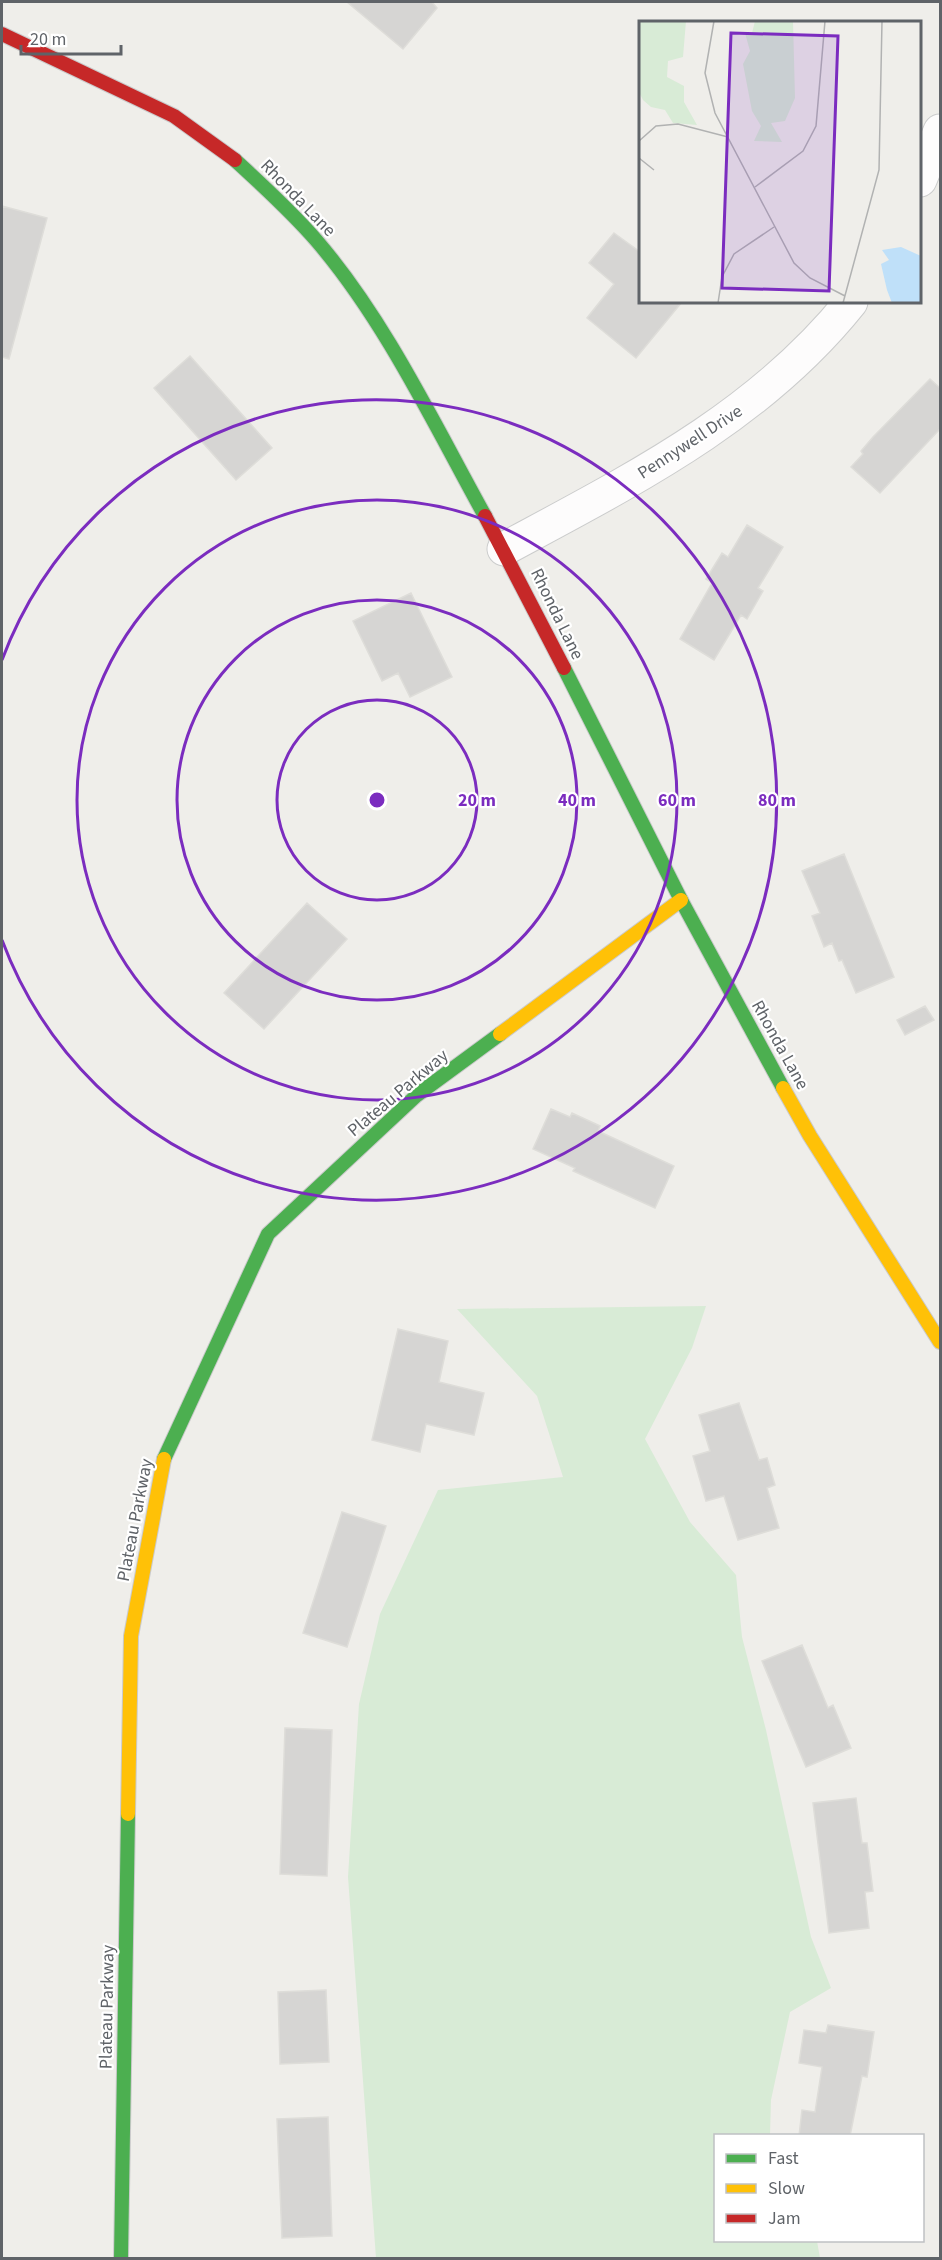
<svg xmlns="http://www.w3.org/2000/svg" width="942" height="2260" font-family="'Source Sans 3',sans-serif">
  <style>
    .green { fill: #d8ebd6 }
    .building { fill: #d6d5d3; stroke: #deddd9; stroke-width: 1.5 }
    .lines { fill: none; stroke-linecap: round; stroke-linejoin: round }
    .street-casing { stroke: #cbcccc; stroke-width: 35 }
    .fast-casing { stroke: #cacacb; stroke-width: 16 }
    .slow-casing { stroke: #cacacb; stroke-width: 16 }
    .jam-casing { stroke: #cacacb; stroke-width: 16 }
    .street { stroke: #fdfcfc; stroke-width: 33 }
    .fast { stroke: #4caf50; stroke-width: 14 }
    .slow { stroke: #ffc107; stroke-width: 14 }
    .jam { stroke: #c62828; stroke-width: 14 }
    .ring { fill: none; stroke: #7b2cbf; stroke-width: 3 }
    .labels { text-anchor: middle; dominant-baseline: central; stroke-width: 4.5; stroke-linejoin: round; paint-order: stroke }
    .street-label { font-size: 18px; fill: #5f6368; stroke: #fff }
    .inset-road { fill: none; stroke: #b1b2b2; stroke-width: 1.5 }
    .view { fill: #7b2cbf; fill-opacity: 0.15; stroke: #7b2cbf; stroke-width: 3 }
    .inset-edge { fill: none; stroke: #5f6368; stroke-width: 3 }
    .centre { fill: #7b2cbf; stroke: #fff; stroke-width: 3 }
    .ring-label { font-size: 18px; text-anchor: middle; font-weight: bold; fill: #7b2cbf; stroke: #fff; stroke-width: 4.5; stroke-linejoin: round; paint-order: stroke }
  </style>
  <rect width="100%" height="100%" fill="#efeeea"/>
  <!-- green -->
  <path class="green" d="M706,1306l-14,42 -47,91 45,83 46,53 6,62 24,93 45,207 20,51 -41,24 -19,88 -1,35 -54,1v104l101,1 3,17h-444l-28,-381 11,-173 21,-90 58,-124 125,-13 -26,-81 -80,-87z"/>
  <!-- building -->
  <path class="building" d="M347,2h85l5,6 -34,41z
    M2,206l45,12 -38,141 -7,-2z
    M614,233l26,19v50h42l-46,56 -49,-40 27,-34 -25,-21z
    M190,356l82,92 -36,32 -82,-92z
    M930,379l10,9v41l-60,64 -29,-26 12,-13 -2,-3 12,-14z
    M747,525l36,22 -25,41 5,3 -16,28 -6,-4 -27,45 -34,-21 32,-56 -6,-4 16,-26 6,4z
    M411,593l41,84 -42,20 -12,-24 -16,8 -29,-60z
    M844,854l50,123 -38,16 -14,-33 -3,1 -7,-18 -8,4 -12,-31 8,-3 -18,-42z
    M307,903l40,36 -83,90 -40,-36z
    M925,1006l9,14 -29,15 -8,-15z
    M551,1109l19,8 2,-4 28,13 -2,5 76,35 -19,42 -82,-37 2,-3 -42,-19z
    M398,1329l50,12 -9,41 45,11 -10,42 -48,-11 -6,28 -48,-12z
    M739,1403l20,57 8,-2 8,27 -8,3 12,40 -41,12 -14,-44 -18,5 -13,-45 17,-5 -11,-36z
    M342,1512l44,14 -39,121 -44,-14z
    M802,1645l26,63 5,-3 18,43 -45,19 -44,-106z
    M285,1728l47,2 -5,146 -47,-2z
    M856,1798l6,45h5l6,48 -8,1 4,36 -40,5 -16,-130z
    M326,1990l3,72 -49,2 -2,-72z
    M828,2025l46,7 -7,45 -5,-1 -12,60h-51l3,-26 13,2 7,-45 -23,-4 5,-33 22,3z
    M328,2117l4,119 -50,2 -5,-119z"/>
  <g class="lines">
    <!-- street casing -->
    <g class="street-casing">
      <path id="street" d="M920,180l20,-49
        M504,549c128,-69 255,-132 347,-247"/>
    </g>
    <!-- fast casing -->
    <g class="fast-casing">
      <path id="fast" d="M235,160c28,26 56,51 81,80 69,80 118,184 169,276
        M564,668l117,232 102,188
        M164,1459l104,-225 149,-139 83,-61
        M121,2258l7,-444"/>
    </g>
    <!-- slow casing -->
    <g class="slow-casing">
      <path id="slow" d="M500,1034l181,-134
        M783,1088l27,48 130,206
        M128,1814l3,-178 33,-177"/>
    </g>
    <!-- jam casing -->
    <g class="jam-casing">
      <path id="jam" d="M2,34l172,82 61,44
        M485,516l79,152"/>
    </g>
    <!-- street -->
    <use href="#street" class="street"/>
    <!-- fast -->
    <use href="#fast" class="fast"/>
    <!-- slow -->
    <use href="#slow" class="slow"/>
    <!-- jam -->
    <use href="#jam" class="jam"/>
  </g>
  <!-- distance rings -->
  <g class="ring">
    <circle cx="377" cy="800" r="100"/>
    <circle cx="377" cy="800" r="200"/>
    <circle cx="377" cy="800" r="300"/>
    <path d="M2 660A400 400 0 1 1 2 940"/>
  </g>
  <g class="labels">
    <!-- street labels -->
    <g class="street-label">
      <text transform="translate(298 198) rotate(46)">Rhonda Lane</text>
      <text transform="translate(690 442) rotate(-33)">Pennywell Drive</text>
      <text transform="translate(557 614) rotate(64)">Rhonda Lane</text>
      <text transform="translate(780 1045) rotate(61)">Rhonda Lane</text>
      <text transform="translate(398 1093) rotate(-40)">Plateau Parkway</text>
      <text transform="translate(135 1520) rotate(-79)">Plateau Parkway</text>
      <text transform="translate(107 2007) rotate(-89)">Plateau Parkway</text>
    </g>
  </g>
  <!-- overview -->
  <g transform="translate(639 21)">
    <rect width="282" height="282" fill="#efeeea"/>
    <path d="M0,0h47l-3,36 -15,4 -1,16 17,9v16l13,23 -24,-2 -8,-13 -14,-3 -8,-7 -4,-8zM116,0h38l2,77 -10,23 -14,2 11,19 -28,-1 7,-15 -9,-15 -9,-47 7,-13 -5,-18h7z" fill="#d8ebd6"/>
    <path d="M262,226l20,9v47h-29l-5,-13 -6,-26 8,-4 -7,-10z" fill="#bfe0f9"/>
    <path class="inset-road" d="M75,0l-9,52 10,40 79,150 16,15 35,18M0,120l17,-15 22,-2 50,13M0,137l15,12M116,166l48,-36 13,-25 9,-105M79,282l4,-26 12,-23 40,-27M204,282l36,-133 3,-149"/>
    <path class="view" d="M92,12l107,3 -9,255 -107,-3z"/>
    <rect width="282" height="282" class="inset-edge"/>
  </g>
  <circle cx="377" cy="800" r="9" class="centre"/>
  <g class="ring-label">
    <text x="477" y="806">20 m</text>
    <text x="577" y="806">40 m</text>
    <text x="677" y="806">60 m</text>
    <text x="777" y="806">80 m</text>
  </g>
  <!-- border -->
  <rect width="942" height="2260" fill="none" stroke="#5f6368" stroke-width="6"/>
  <!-- legend -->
  <rect x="714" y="2134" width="210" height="108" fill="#ffffff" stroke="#bfc1c3" stroke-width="1.5"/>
  <rect x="726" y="2154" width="30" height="9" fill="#4caf50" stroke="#bfc1c3" stroke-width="1.5"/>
  <text x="768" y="2164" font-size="18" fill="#5f6368">Fast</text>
  <rect x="726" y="2184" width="30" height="9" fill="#ffc107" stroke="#bfc1c3" stroke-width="1.5"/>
  <text x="768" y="2194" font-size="18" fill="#5f6368">Slow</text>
  <rect x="726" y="2214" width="30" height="9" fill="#c62828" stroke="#bfc1c3" stroke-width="1.5"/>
  <text x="768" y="2224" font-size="18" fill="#5f6368">Jam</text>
  <!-- scale -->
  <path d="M21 45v9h100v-9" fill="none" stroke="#5f6368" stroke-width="3"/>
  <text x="30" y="45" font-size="18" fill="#5f6368" stroke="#ffffff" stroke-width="4.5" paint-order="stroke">20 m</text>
</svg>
